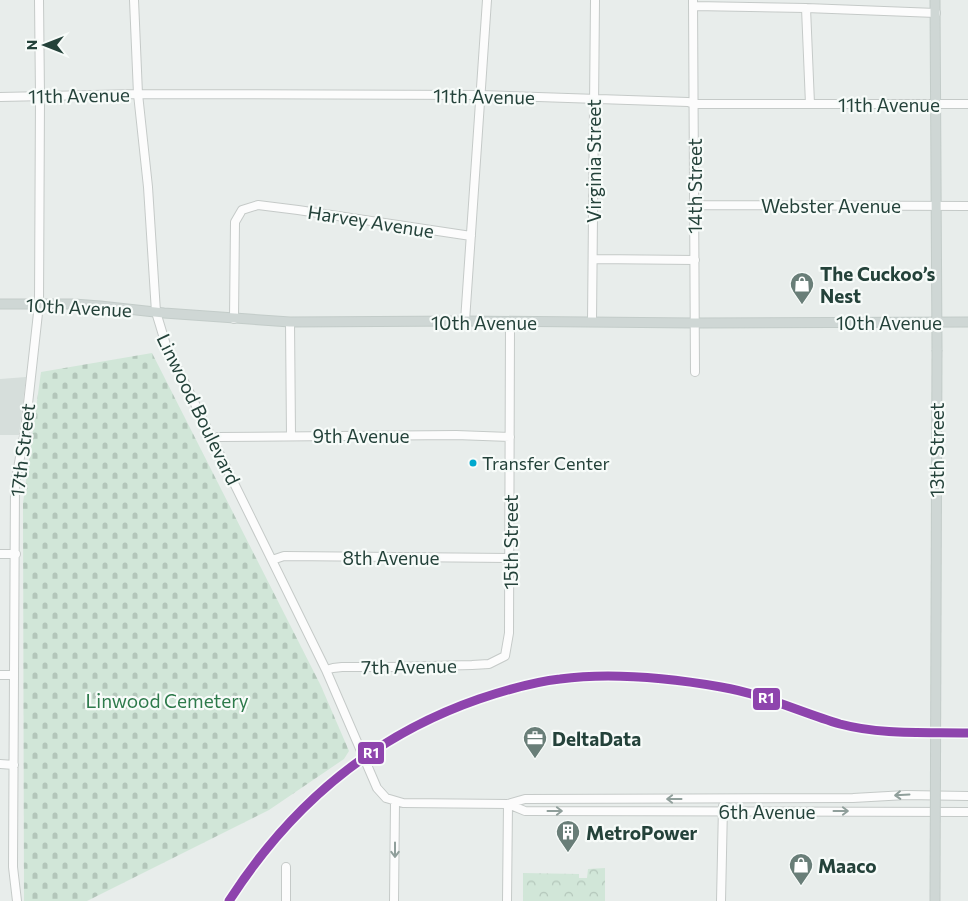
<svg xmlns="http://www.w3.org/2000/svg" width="968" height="901" font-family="Commissioner,sans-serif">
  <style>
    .built { fill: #d6dedb }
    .cemetery { fill: url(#cemetery-stones) }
    .park { fill: url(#park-crowns) }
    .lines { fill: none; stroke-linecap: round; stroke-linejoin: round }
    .minor-casing { stroke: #c5cac8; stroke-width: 10 }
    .major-casing { stroke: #c3ccc9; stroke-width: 11 }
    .minor { stroke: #fcfcfc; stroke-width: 8 }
    .major { stroke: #cfd7d5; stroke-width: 9 }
    .major-bridge-casing { stroke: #c3ccc9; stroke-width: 11; stroke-linecap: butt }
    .major-bridge { stroke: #cfd7d5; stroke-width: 9 }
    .rail-1-casing { stroke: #f7fbf9; stroke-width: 12 }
    .rail-1 { stroke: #8e44ad; stroke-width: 9 }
    .oneway { stroke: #909f9b }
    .bus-dot { fill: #00a9ce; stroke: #f7fbf9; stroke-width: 2 }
    .labels { text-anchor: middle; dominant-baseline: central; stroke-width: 4.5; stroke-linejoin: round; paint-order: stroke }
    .bus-label { font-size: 18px; fill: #24423a; stroke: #f7fbf9; text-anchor: start }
    .street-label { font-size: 19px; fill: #24423a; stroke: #f7fbf9 }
    .poi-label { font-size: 19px; font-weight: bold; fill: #24423a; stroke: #f7fbf9; text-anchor: start }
    .park-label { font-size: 19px; fill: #2d7a4b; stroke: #f7fbf9 }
    .line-badge { stroke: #f7fbf9; stroke-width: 2 }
    .badge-label { font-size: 14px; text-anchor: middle; font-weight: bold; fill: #fff }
  </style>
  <defs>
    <pattern id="cemetery-stones" width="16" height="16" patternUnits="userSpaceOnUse" patternTransform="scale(1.25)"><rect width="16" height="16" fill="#d1e6d8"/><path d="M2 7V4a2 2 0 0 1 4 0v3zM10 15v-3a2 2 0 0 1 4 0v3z" fill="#b3c6ba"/></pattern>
    <pattern id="park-crowns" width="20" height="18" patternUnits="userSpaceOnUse" patternTransform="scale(1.25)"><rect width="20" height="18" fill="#d1e6d8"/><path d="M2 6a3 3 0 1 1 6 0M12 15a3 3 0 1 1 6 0" fill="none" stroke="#b3c6ba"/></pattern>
  </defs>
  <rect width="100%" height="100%" fill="#e8edeb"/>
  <!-- built -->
  <path class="built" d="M26,377l-7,58h-19v-56z"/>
  <!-- cemetery -->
  <path class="cemetery" d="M152,353l169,333 28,65 -5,8 -75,51 -182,91h-63l-1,-398 18,-131z"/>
  <!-- park -->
  <path class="park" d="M605,868v33h-82v-28l56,1v4h8l1,-9z"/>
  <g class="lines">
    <!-- minor casing -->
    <g class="minor-casing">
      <path id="minor" d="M134,0l4,94 10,93 8,125 10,33 160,325 51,118 9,10 17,5 105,1 17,-5 328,-1 53,-3 62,1
        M693,0l2,372
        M694,6l112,2 130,5
        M806,8l4,96
        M0,97l138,-3 343,1 207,7 6,2h274
        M695,205l273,1
        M593,259l102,1
        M234,319l1,-97 7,-12 16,-5 40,5 173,26
        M465,321l22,-321
        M290,322l1,114
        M592,322l3,-322
        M213,440l5,-3 238,-2 54,2
        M0,554h16
        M272,560l12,-4 226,2
        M326,670l7,-2 9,-1h50l80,-2 17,-1 16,-8 4,-23 1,-310
        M0,675h14
        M0,764l14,1
        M508,804l17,7 443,1
        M286,867v34
        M17,901l-4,-34 2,-383 10,-53 14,-127 1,-208 -1,-96
        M394,901l1,-99
        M507,901l1,-97
        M721,901l2,-95"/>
    </g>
    <!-- major casing -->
    <g class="major-casing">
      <path id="major" d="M935,0l2,350
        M0,304h74l26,2 64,7 126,9 175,-1 230,2 273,-1"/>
    </g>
    <!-- minor -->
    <use href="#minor" class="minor"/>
    <!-- major -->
    <use href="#major" class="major"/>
    <!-- major-bridge casing -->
    <g class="major-bridge-casing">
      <path id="major-bridge" d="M935,901l2,-551"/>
    </g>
    <!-- major-bridge -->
    <use href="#major-bridge" class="major-bridge"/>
    <!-- rail-1 casing -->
    <g class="rail-1-casing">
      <path id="rail-1" d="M229,901c61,-95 143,-165 250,-202 27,-9 53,-17 81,-20 53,-7 109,-1 161,8 42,7 79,25 119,37 41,11 85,8 128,9"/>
    </g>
    <!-- rail-1 -->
    <use href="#rail-1" class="rail-1"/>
  </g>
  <!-- one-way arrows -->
  <defs><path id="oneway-shaft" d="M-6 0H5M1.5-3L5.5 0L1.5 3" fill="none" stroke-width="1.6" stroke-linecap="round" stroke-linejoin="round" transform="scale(1.25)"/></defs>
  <g class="oneway">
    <use href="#oneway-shaft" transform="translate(902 795) rotate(177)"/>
    <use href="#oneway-shaft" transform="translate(674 799) rotate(-180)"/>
    <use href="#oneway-shaft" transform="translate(555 811)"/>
    <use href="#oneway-shaft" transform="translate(841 811)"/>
    <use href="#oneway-shaft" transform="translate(395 850) rotate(90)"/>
  </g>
  <!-- icons -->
  <defs>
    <g id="shop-pin" transform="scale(1.25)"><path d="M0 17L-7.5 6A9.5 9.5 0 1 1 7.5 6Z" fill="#697e78" stroke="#f7fbf9"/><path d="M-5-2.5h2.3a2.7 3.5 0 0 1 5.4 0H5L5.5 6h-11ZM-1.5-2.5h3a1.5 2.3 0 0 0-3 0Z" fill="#fff"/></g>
    <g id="office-pin" transform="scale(1.25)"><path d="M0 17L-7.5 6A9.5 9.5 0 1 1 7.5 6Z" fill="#697e78" stroke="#f7fbf9"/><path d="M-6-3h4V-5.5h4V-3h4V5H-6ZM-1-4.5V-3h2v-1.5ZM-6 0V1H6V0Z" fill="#fff"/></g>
    <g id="building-pin" transform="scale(1.25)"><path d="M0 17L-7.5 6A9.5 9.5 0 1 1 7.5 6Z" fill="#697e78" stroke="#f7fbf9"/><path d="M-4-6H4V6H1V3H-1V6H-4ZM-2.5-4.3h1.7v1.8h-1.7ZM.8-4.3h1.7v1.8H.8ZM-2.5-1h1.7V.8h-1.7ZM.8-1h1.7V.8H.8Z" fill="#fff"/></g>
  </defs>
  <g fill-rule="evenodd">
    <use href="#shop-pin" x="802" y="284"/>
    <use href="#office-pin" x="535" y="738"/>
    <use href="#building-pin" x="568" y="832"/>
    <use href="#shop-pin" x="801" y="865"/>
  </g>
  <!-- markers -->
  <circle class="bus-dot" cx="473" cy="463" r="4.5"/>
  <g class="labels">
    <!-- bus labels -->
    <g class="bus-label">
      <text x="482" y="463">Transfer Center</text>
    </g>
    <!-- street labels -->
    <g class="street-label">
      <text transform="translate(79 95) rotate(-1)">11th Avenue</text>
      <text transform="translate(484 96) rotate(1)">11th Avenue</text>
      <text x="889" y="104">11th Avenue</text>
      <text transform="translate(593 161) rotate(-90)">Virginia Street</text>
      <text transform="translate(694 186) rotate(-90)">14th Street</text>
      <text x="831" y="205">Webster Avenue</text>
      <text transform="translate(371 221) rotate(9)">Harvey Avenue</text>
      <text transform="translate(79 307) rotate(3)">10th Avenue</text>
      <text x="484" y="322">10th Avenue</text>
      <text x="889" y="322">10th Avenue</text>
      <text transform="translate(199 409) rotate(64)">Linwood Boulevard</text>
      <text x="361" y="435">9th Avenue</text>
      <text transform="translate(22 450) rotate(-83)">17th Street</text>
      <text transform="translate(936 450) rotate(-90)">13th Street</text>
      <text transform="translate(510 542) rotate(-90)">15th Street</text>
      <text x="391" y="557">8th Avenue</text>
      <text transform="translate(409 666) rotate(-1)">7th Avenue</text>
      <text x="767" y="811">6th Avenue</text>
    </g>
    <!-- poi labels -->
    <g class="poi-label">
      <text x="820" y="273">The Cuckoo’s<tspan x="820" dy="22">Nest</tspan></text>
      <text x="552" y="738">DeltaData</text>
      <text x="586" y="832">MetroPower</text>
      <text x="818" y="865">Maaco</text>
    </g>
    <!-- park labels -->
    <g class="park-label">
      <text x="167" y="700">Linwood Cemetery</text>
    </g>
  </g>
  <g class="line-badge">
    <rect x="752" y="687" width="29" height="24" rx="5" fill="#8e44ad"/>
    <rect x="357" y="741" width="28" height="24" rx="5" fill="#8e44ad"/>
  </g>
  <g class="badge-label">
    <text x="766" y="703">R1</text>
    <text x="371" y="758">R1</text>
  </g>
  <!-- north arrow -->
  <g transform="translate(45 45) rotate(270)" stroke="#f7fbf9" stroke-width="4" paint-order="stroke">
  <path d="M0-4L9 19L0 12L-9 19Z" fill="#24423a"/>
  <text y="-8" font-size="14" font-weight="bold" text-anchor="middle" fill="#24423a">N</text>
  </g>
</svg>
